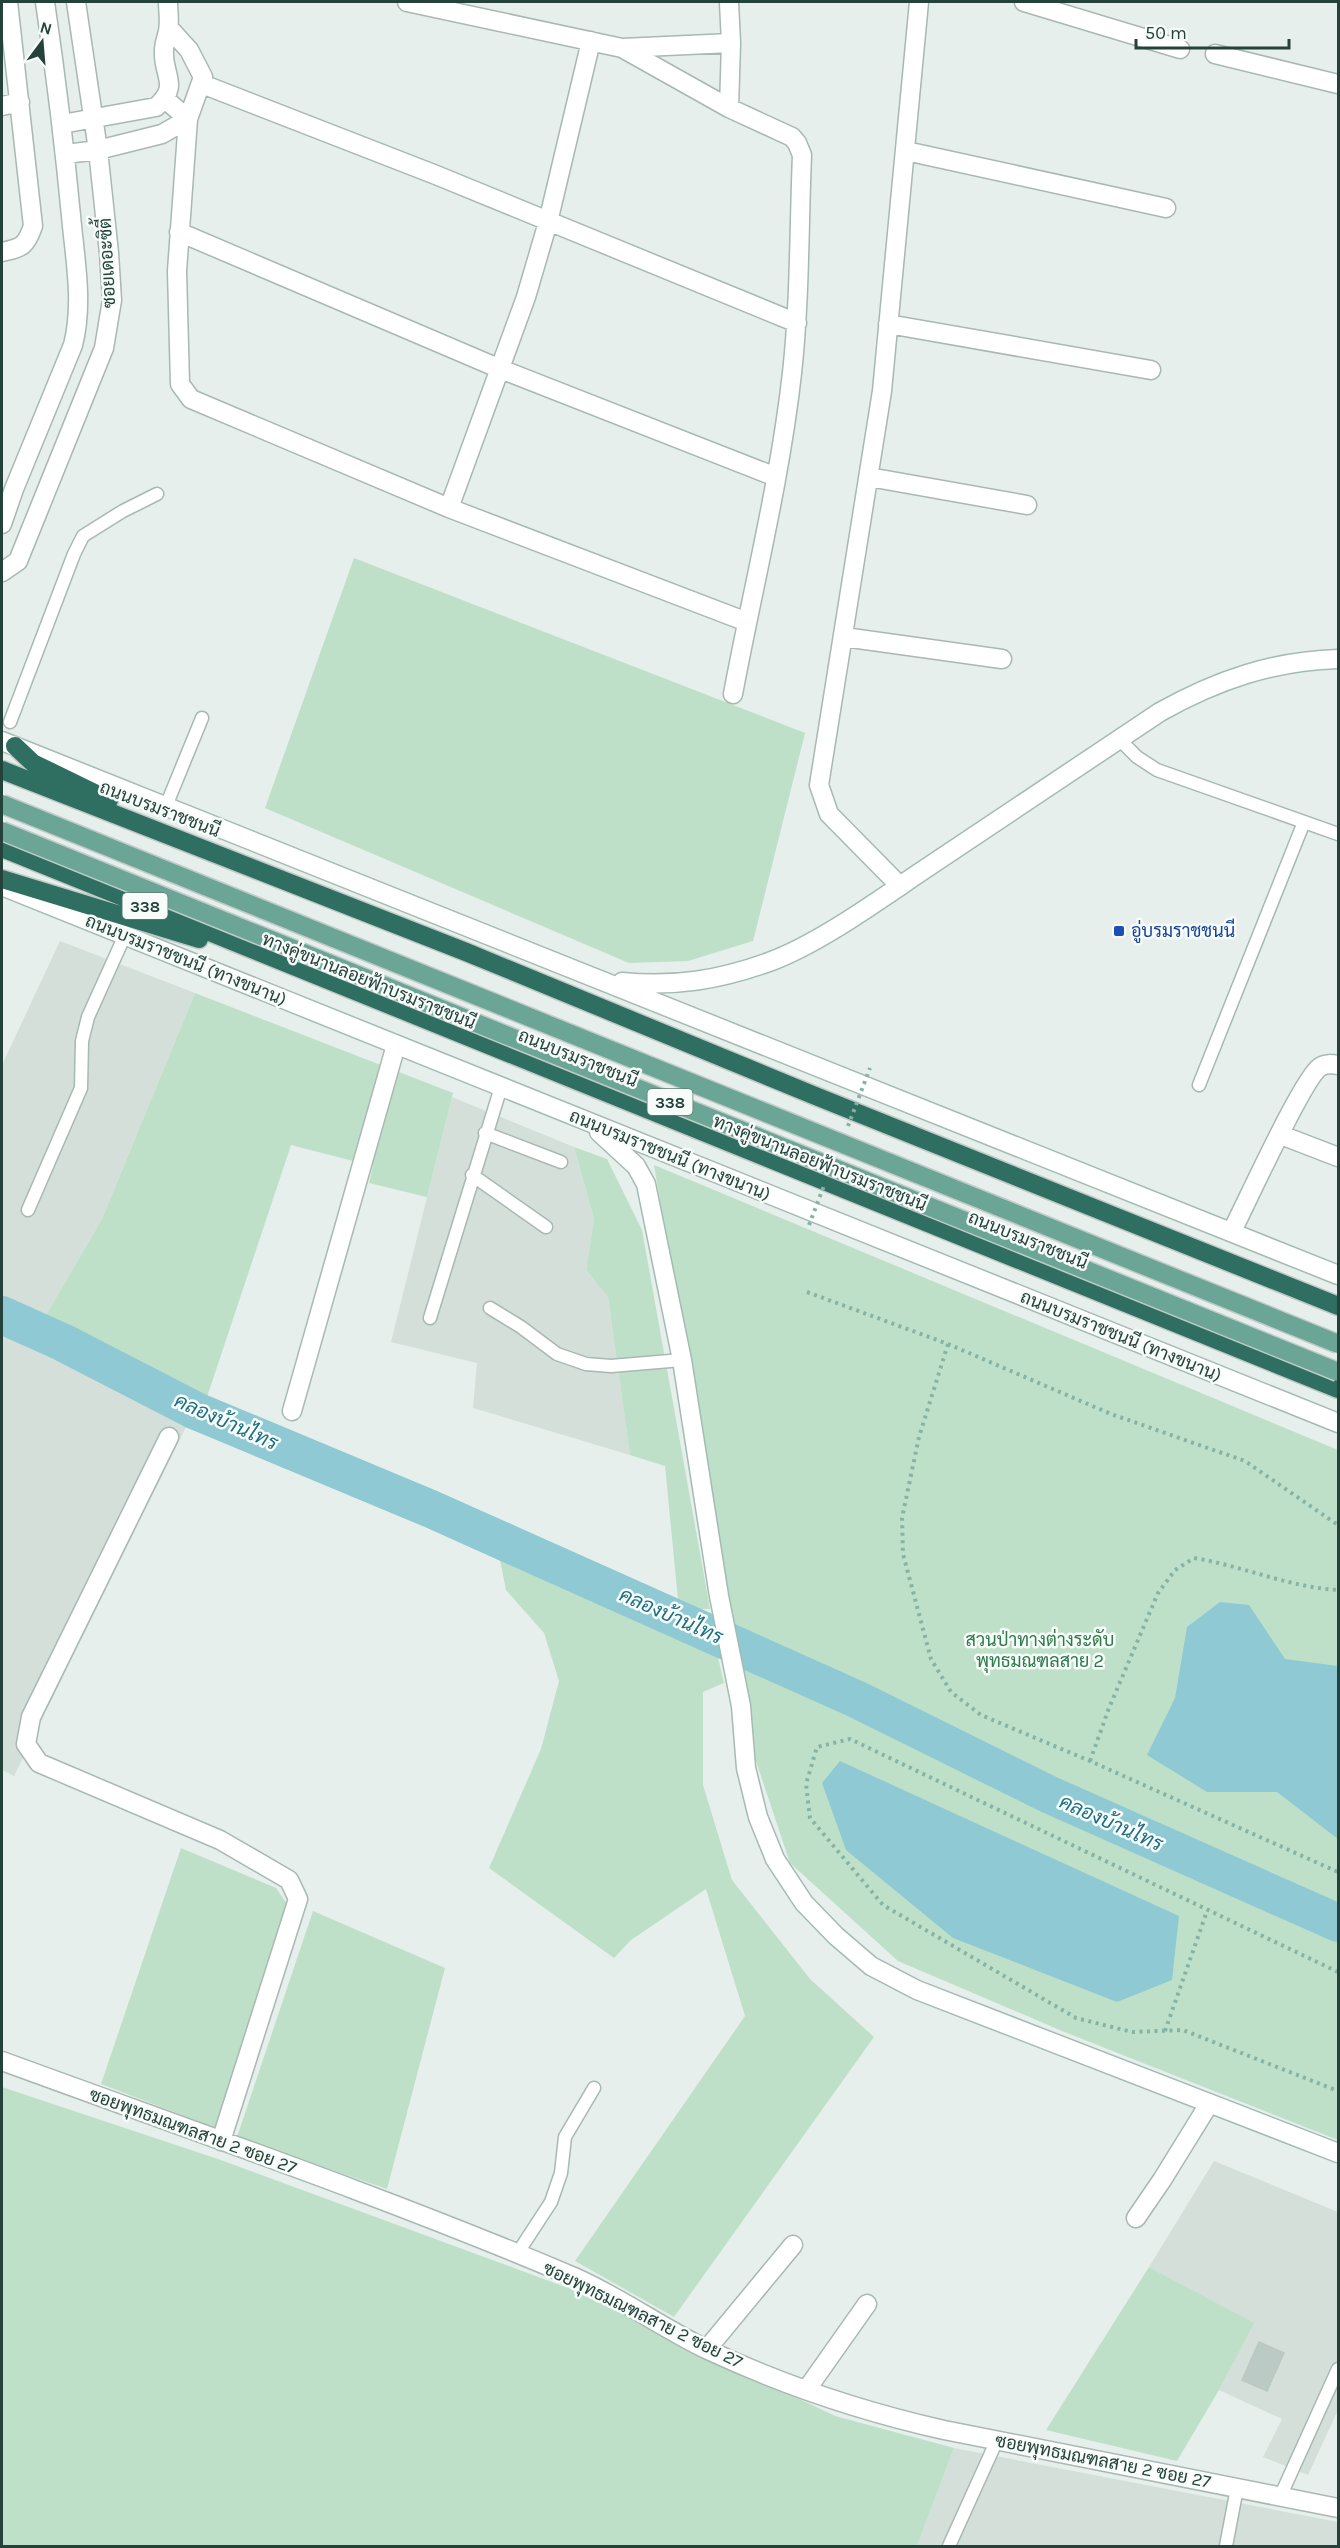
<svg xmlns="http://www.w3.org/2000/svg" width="1340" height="2548" font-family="Karla,Sarabun,sans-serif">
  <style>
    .built { fill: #d4dfda }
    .green { fill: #bfe0c8 }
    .water { fill: #8ec9d4 }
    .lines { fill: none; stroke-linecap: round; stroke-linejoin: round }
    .river { stroke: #8ec9d4; stroke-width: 38 }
    .building { fill: #bbcac4; stroke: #b8c9c2; stroke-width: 1.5 }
    .lane-casing { stroke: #a8b8b2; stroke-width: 15 }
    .street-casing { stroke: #a8b8b2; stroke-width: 21 }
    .secondary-casing { stroke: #a4bbb3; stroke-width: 21 }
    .highway-casing { stroke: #c2cac8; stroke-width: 21 }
    .path { stroke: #86b3a5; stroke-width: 4; stroke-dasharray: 3 4.5; stroke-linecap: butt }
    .lane { stroke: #fff; stroke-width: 12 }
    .street { stroke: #fff; stroke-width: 18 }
    .secondary { stroke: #fff; stroke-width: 18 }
    .highway { stroke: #2f6f62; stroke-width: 18 }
    .primary-bridge-casing { stroke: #c2cac8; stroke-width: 21; stroke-linecap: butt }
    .path-bridge { stroke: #86b3a5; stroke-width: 4; stroke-dasharray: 3 4.5; stroke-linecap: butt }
    .primary-bridge { stroke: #6aa596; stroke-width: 18 }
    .transit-dot { fill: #1a4fb4; stroke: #f7fbf9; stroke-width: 2 }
    .labels { text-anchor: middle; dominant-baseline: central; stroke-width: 5; stroke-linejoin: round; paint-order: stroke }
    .shield { fill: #f7fbf9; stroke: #637a73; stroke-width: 1.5 }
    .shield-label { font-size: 16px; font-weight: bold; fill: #24423a }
    .street-label { font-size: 18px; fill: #24423a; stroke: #f7fbf9 }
    .transit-label { font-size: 18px; fill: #164399; stroke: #f7fbf9; text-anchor: start }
    .park-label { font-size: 18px; fill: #2d7a4b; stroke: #f7fbf9 }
    .water-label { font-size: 20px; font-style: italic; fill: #1c6f80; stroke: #f7fbf9 }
  </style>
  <rect width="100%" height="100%" fill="#e6efeb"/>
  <!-- built -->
  <path class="built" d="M60,941l135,52 -93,226 -59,101 -41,-19v-236z
    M452,1097l122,50 20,72 -8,51 22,27 22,158 -157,-47 4,-45 -86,-21z
    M2,1327l185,98 -173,351 -12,-6z
    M1214,2161l124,51v198l-30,65 -45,-18 19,-38 -63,-29 34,-67 -104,-56z
    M954,2448l384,74v24h-421z"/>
  <!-- green -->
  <path class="green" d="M354,558l451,175 -52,208 -65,20 -59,2 -364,-155z
    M195,993l258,100 -26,104 -58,-14 4,-17 -82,-21 -84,252 -164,-77 59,-101z
    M574,1147l33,12 35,71 68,379 -31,1 -14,-144 -35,-11 -22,-158 -22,-27 8,-51z
    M654,1165l684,285v690l-276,-109 -164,-70 -108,-98 -34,-102z
    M499,1555l217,94 8,34 -21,9v93l29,95 78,99 64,58 -200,280 -99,-56 170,-245 -39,-127 -75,51 -17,18 -125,-90 52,-119 18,-68 -15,-48 -38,-43z
    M181,1848l95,40 11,16 -71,224 -115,-44z
    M313,1911l132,57 -58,221 -150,-52z
    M2,2087l216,72 353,130 264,127 119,32 -37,98h-915z
    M1149,2267l105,56 -35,67 -42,71 -131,-31z"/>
  <!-- water -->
  <path class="water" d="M1220,1602l29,3 36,54 53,7v173l-61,-47h-70l-60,-37 28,-57 12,-71z
    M840,1761l339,155 -7,64 -55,22 -164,-64 -107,-88 -24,-67z"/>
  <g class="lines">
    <!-- river -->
    <path class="river" d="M2,1315l60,27 134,69 235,98 425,190 194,96 288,128"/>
  </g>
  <!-- building -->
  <path class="building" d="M1259,2342l25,11 -17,38 -25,-11z"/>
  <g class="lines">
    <!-- lane casing -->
    <g class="lane-casing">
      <path id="lane" d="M10,722l64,-168 9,-18 40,-25 34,-17
        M1119,739l18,18 20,13 181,64
        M166,806l36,-88
        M1199,1085l105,-263
        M485,1133l76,29
        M472,1175l74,52
        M28,1210l53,-122 1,-47 6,-24 37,-82
        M490,1308l31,19 36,27 29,10 25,2 71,-6
        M430,1318l71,-231
        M517,2254l34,-52 10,-29 4,-36 29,-49
        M1280,2497l58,-128
        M949,2546l48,-106
        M1226,2546l11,-58"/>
    </g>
    <!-- street casing -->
    <g class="street-casing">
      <path id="street" d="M407,2l215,46 107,60 63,29 5,6 5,12c-3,72 -2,145 -10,218 -12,108 -39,214 -59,321
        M729,2l2,41 -2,65
        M1024,2l156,47
        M622,48l109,-5
        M1215,54l123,30
        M202,84l234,91 361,148
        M165,99l23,20 -11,152 3,113 11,15 258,109 298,114
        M2,106l18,-4
        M62,124l94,-17c25,-22 6,-32 8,-57 0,-7 3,-13 4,-19 2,-10 0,-20 0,-29
        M906,151l260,57
        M66,154l32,-4 64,-16 26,-15 15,-42 -14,-27 -20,-22
        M179,232l319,136 278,109
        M2,252c20,-4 24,-6 31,-26l-25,-224
        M888,324l263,46
        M869,477l158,28
        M449,508l77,-211 22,-75 43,-181
        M2,524l12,-35 59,-144c10,-39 3,-80 -1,-119 -7,-75 -16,-150 -27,-224
        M2,572l16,-11 21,-52 65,-161 8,-48 -3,-47 -11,-103 -22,-148
        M844,637l158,22
        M900,886l-71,-72 -10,-29 63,-394 37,-389
        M1281,1135l57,22
        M1232,1231c14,-27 71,-153 88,-164 6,-4 12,-3 18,-2
        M292,1411l104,-366
        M169,1437l-138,280 -5,27 13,19 181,77 69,40 9,19 -77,242
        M2,2061c191,70 384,136 572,216 46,20 88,51 134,73 75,35 156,62 236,80l394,78
        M1136,2218l26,-38 47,-76
        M707,2349l86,-104
        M807,2389l60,-85"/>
    </g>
    <!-- secondary casing -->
    <g class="secondary-casing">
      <path id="secondary" d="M2,741l1336,534
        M2,886l1336,537
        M622,982c53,5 97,-2 147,-20 50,-18 111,-63 156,-93 79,-53 157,-105 235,-157 57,-32 113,-51 178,-53
        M599,1132l37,34 10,18 36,176 37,236 22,110 5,62 12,49 17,42 29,44 32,33 35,30 46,24 421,163"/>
    </g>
    <!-- highway casing -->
    <g class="highway-casing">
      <path id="highway" d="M15,746l18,17 76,37
        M2,770l464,182 347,143 525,211
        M2,848l1336,541
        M2,879l197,60"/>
    </g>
    <!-- path -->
    <path class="path" d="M807,1292l141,52 163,70 134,47 93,64
      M948,1344l-29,93 -17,81 1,36 28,105 20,33 30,23 109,46 248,111
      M1090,1761l19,-53 49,-115 17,-23 19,-12c49,8 94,29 144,32
      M1338,1972l-488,-233 -33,8 -11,37 4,34 73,87 193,113 56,14 51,-2 155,61
      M1165,2031l42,-120"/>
    <!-- lane -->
    <use href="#lane" class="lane"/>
    <!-- street -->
    <use href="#street" class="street"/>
    <!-- secondary -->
    <use href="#secondary" class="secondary"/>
    <!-- highway -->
    <use href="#highway" class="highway"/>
    <!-- primary-bridge casing -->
    <g class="primary-bridge-casing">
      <path id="primary-bridge" d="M2,804l1336,540
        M2,831l1336,541"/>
    </g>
    <!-- path-bridge -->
    <path class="path-bridge" d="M848,1126l22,-58
      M809,1225l16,-42"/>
    <!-- primary-bridge -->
    <use href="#primary-bridge" class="primary-bridge"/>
  </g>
  <!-- markers -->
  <rect class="transit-dot" x="1113" y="925" width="12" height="12" rx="3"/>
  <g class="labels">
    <!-- shield labels -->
    <g class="shield">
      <rect x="122.5" y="893" width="45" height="26" rx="4.5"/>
      <rect x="647.5" y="1089" width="45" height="26" rx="4.5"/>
    </g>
    <g class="shield-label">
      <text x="145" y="906">338</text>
      <text x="670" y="1102">338</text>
    </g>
    <!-- street labels -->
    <g class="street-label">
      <text transform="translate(107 263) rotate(-93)">ซอยเดอะซิตี้</text>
      <text transform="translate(160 809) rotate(21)">ถนนบรมราชชนนี</text>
      <text transform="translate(186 960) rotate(22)">ถนนบรมราชชนนี (ทางขนาน)</text>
      <text transform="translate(369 981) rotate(22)">ทางคู่ขนานลอยฟ้าบรมราชชนนี</text>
      <text transform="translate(578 1058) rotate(22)">ถนนบรมราชชนนี</text>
      <text transform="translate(670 1155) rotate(22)">ถนนบรมราชชนนี (ทางขนาน)</text>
      <text transform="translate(820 1163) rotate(22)">ทางคู่ขนานลอยฟ้าบรมราชชนนี</text>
      <text transform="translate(1028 1240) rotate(22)">ถนนบรมราชชนนี</text>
      <text transform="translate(1121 1336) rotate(22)">ถนนบรมราชชนนี (ทางขนาน)</text>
      <text transform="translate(193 2131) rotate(20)">ซอยพุทธมณฑลสาย 2 ซอย 27</text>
      <text transform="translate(643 2315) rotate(26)">ซอยพุทธมณฑลสาย 2 ซอย 27</text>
      <text transform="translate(1103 2461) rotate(11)">ซอยพุทธมณฑลสาย 2 ซอย 27</text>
    </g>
    <!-- transit labels -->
    <g class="transit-label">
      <text x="1131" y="931">อู่บรมราชชนนี</text>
    </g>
    <!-- park labels -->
    <g class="park-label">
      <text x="1040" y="1640">สวนป่าทางต่างระดับ<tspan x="1040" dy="21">พุทธมณฑลสาย 2</tspan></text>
    </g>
    <!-- water labels -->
    <g class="water-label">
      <text transform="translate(226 1422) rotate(24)">คลองบ้านไทร</text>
      <text transform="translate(671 1616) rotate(24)">คลองบ้านไทร</text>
      <text transform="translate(1111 1823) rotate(24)">คลองบ้านไทร</text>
    </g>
  </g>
  <!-- border -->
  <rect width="1340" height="2548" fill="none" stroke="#24423a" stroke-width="6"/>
  <!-- north arrow -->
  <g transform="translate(42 42) rotate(16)" stroke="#f7fbf9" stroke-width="4.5" paint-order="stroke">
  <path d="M0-4.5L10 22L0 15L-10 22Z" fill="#24423a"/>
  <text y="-9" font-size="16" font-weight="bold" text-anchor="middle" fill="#24423a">N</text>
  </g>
  <!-- scale -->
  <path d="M1136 39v9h153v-9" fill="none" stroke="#24423a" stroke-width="3"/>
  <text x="1145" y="39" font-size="18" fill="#24423a" stroke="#f7fbf9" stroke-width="4.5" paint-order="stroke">50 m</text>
</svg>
